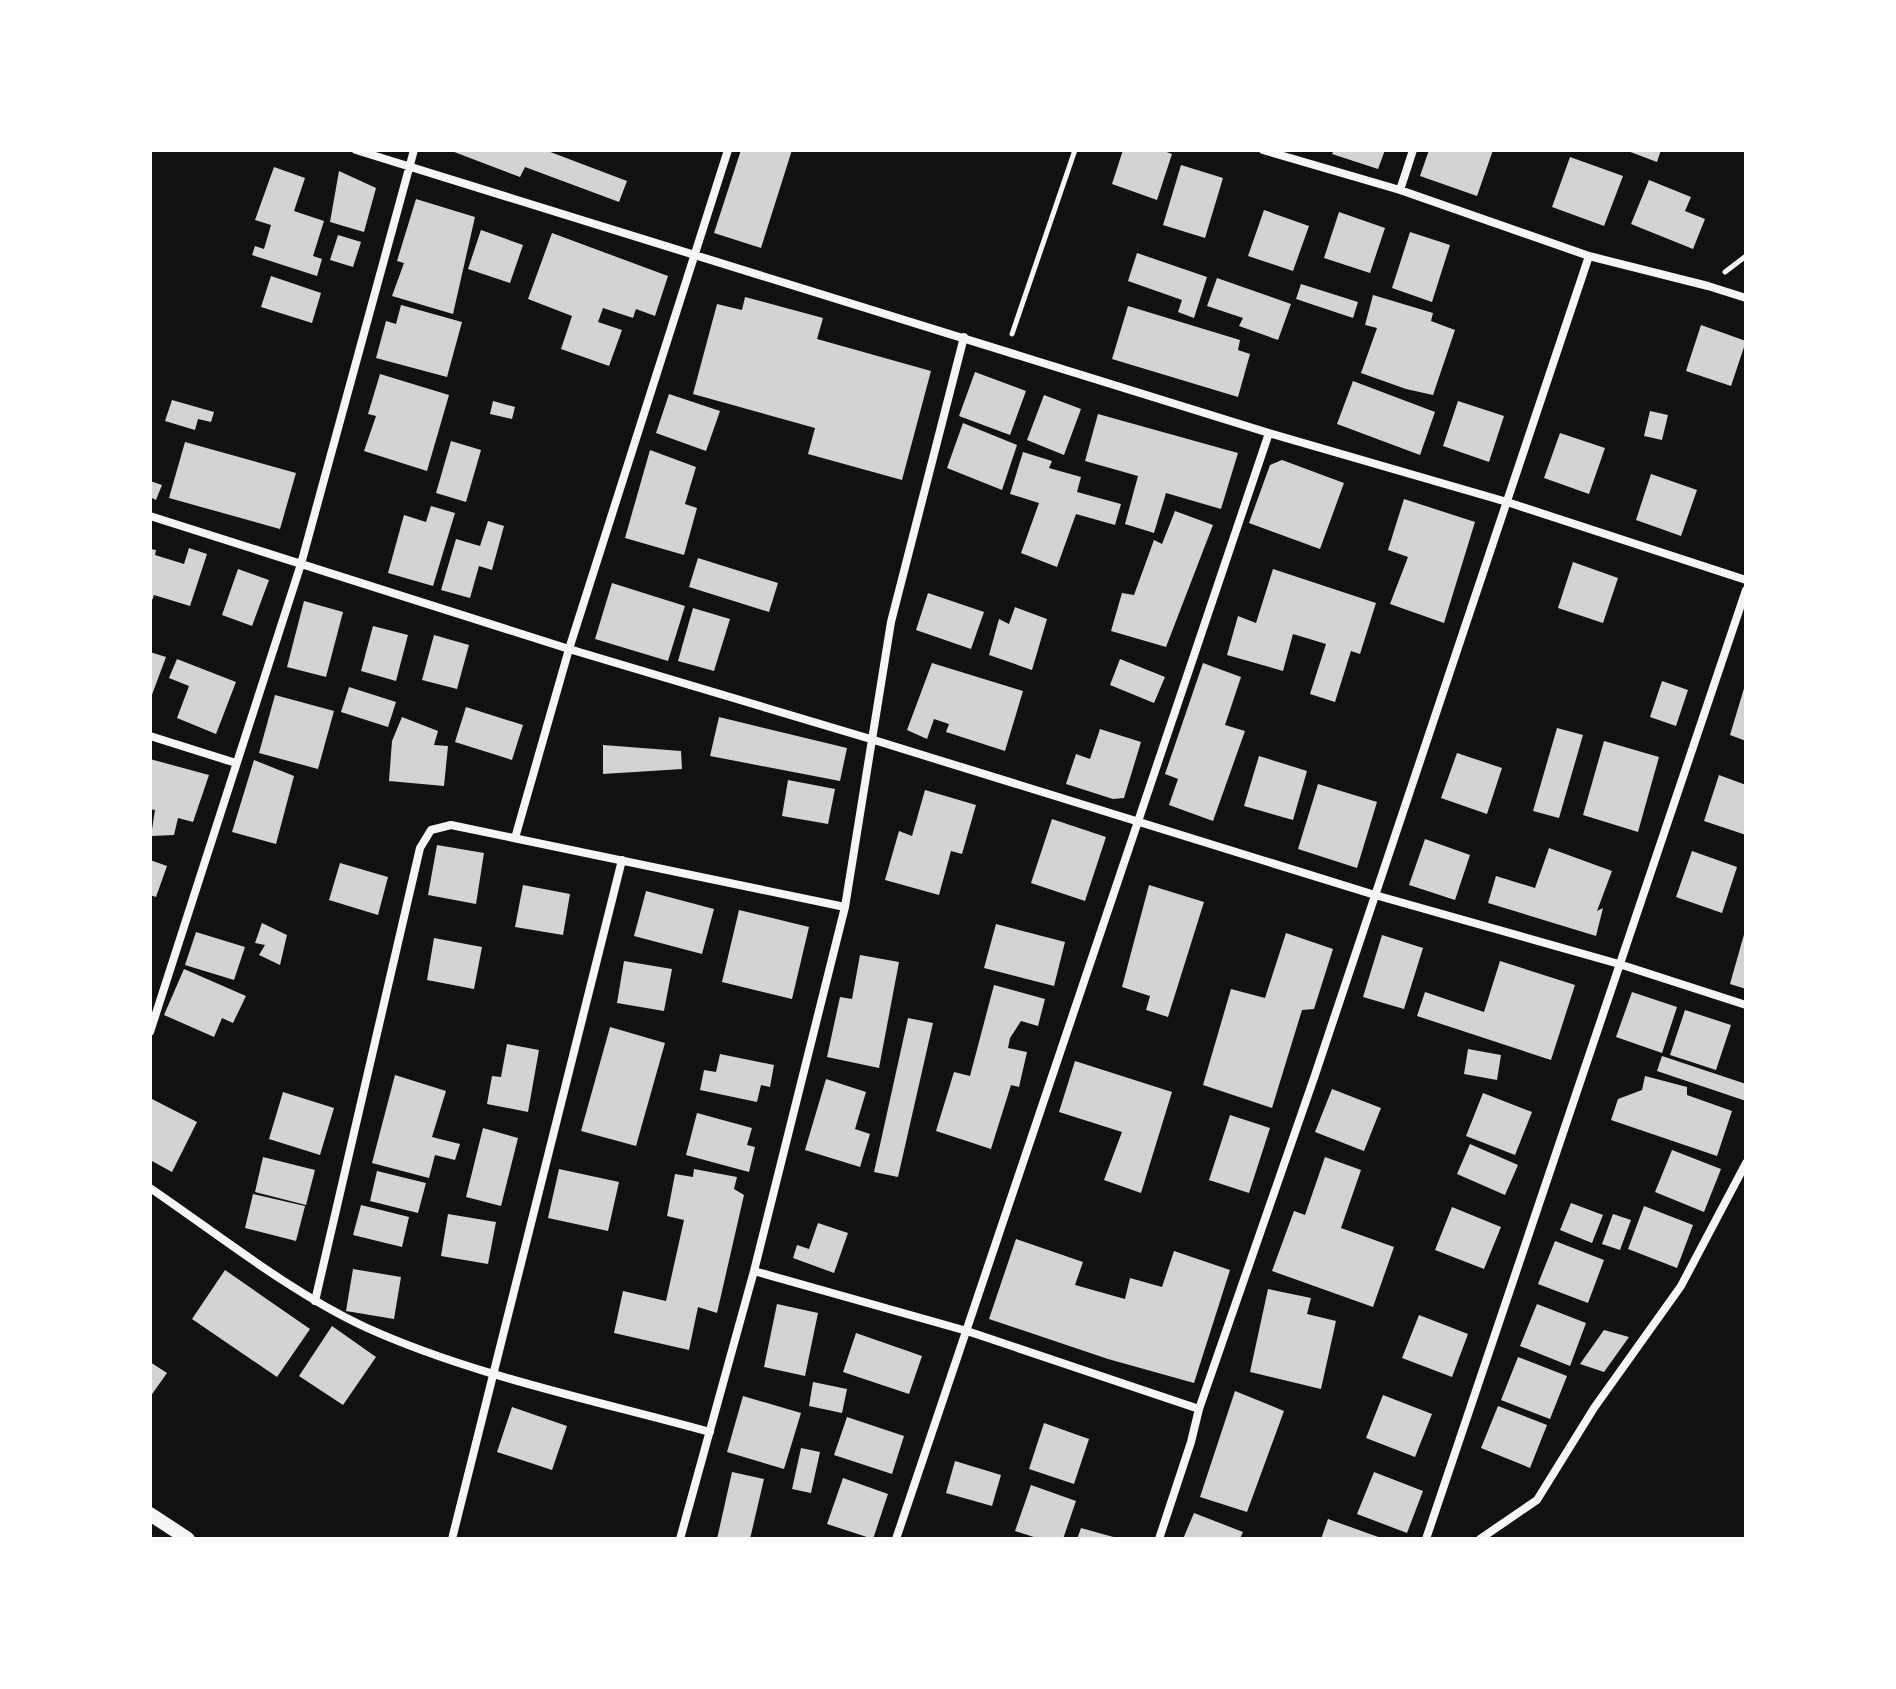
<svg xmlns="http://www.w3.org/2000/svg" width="1896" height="1689" font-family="'IBM Plex Serif',serif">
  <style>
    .building { fill: #d3d3d3 }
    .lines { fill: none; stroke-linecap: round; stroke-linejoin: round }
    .path { stroke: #f5f5f5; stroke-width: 5 }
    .minor { stroke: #f5f5f5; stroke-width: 8 }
    .tertiary { stroke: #f5f5f5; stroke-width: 14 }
  </style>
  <rect width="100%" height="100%" fill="#111"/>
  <!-- building -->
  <path class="building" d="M449,150h96l82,31 -8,21 -94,-35 -5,10z
    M741,150h51l-31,98 -47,-15z
    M1123,150h38l11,4 -15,46 -45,-16z
    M1334,150h51l-7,19 -46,-15z
    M1429,150h64l-16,46 -57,-20z
    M1625,150h36l-4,12z
    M1570,157l53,19 -19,50 -52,-19z
    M1181,165l42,13 -18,60 -42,-13z
    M274,167l31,11 -11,33 30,10 -11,35 9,3 -5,17 -65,-21 3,-9 9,3 7,-24 -16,-5z
    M339,171l37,17 -12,44 -34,-10z
    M1649,180l42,17 -6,14 20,8 -12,30 -62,-25z
    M416,199l59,18 -22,97 -61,-18 12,-33 -7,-2z
    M1264,210l45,16 -16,45 -45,-15z
    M1339,212l46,16 -15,45 -46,-15z
    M481,230l42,15 -13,38 -42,-14z
    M1410,232l40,13 -18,57 -40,-14z
    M552,233l116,43 -13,40 -19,-7 -3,9 -30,-10 -5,14 24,8 -13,36 -48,-17 11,-33 -44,-17z
    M338,235l23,7 -8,25 -23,-7z
    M1137,253l70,24 -13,41 -16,-6 4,-12 -54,-19z
    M271,276l50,17 -9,30 -51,-16z
    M1217,278l74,26 -13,36 -39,-14 4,-8 -36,-12z
    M1301,284l57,18 -5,16 -57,-19z
    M1373,295l60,18 -2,8 24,9 -22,65 -27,-6 -45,-16 16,-45 -12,-3z
    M745,297l78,21 -6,21 114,32 -29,109 -94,-26 7,-26 -122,-34 24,-90 25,6z
    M401,305l61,17 -15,55 -71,-19 10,-37 10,3z
    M1128,306l112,34 -2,10 12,4 -12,43 -126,-38z
    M1701,325l45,16 -15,45 -45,-15z
    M975,372l51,19 -16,44 -51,-19z
    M380,374l69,21 -22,76 -63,-20 12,-35 -8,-2z
    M1353,381l82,31 -15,43 -83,-31z
    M669,394l51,17 -14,40 -50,-18z
    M1044,395l37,14 -17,46 -37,-15z
    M172,400l42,12 -3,10 -13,-3 -3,11 -30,-9z
    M493,401l22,6 -3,12 -22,-5z
    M1458,401l46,15 -15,46 -46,-16z
    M1650,411l18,4 -6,25 -18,-4z
    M1098,414l140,39 -17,56 -55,-16 -12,40 -29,-9 13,-48 -53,-15z
    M963,423l54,22 -15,45 -55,-22z
    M1560,433l45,15 -16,46 -45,-16z
    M451,441l30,9 -15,52 -30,-9z
    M185,442l111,31 -16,56 -111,-31z
    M650,450l46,17 -11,37 12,4 -13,47 -59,-17z
    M1023,452l29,9 -3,7 32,9 -4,15 44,12 -6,21 -39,-11 -19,53 -36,-14 18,-50 -29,-9z
    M1282,460l62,23 -24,66 -71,-26 21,-58z
    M1651,474l46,16 -16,46 -45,-16z
    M150,481l12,4 -6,15 -6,-3z
    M1404,499l71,23 -31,101 -54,-19 18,-47 -20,-7z
    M431,506l24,7 -22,73 -45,-13 16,-58 22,7z
    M1175,511l38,14 -47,122 -55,-16 11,-38 12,2 20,-55 8,4z
    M488,521l16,5 -12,44 -13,-4 -9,32 -29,-8 15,-51 24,7z
    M189,548l18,6 -17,52 -36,-11 -4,11v-57l6,1 -1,5 29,9z
    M698,558l80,25 -9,29 -80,-25z
    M1573,562l45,16 -15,45 -45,-15z
    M238,569l31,11 -17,46 -30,-11z
    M1273,569l103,34 -16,51 -9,-3 -16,51 -25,-8 16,-50 -33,-10 -10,37 -56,-16 11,-39 18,7z
    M612,583l73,23 -17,55 -73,-22z
    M928,593l56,19 -13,37 -55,-19z
    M304,601l39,11 -17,65 -39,-10z
    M1015,607l32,12 -15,51 -43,-15 10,-36 10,5z
    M693,608l37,11 -16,52 -36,-10z
    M373,626l35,9 -12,46 -35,-10z
    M434,635l35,10 -12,44 -35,-9z
    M150,652l16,5 -16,43z
    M177,659l59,23 -20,52 -39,-16 12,-32 -20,-8z
    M1120,659l45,18 -11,26 -44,-18z
    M932,663l91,28 -18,60 -59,-19 3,-8 -15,-5 -7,20 -20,-9z
    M1203,663l38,14 -16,48 20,6 -32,90 -44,-16 9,-26 -13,-5z
    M1662,681l26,9 -12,36 -26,-9z
    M1745,685h1v56l-16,-6z
    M349,687l47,15 -8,25 -47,-15z
    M275,695l59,16 -16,58 -59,-16z
    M466,707l57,18 -11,35 -57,-18z
    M402,717l36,14 -4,14 14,1 -4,40 -55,-5 3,-40z
    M719,717l128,31 -7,33 -130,-25z
    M1557,728l26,7 -24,83 -26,-7z
    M1100,729l41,13 -17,56 -11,1 -47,-15 10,-30 14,5z
    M1604,741l55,16 -21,75 -55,-17z
    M603,745l78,6 1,18 -79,5z
    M1457,753l45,15 -15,46 -46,-16z
    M1259,756l48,15 -14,49 -49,-14z
    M150,759l59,16 -16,47 -15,-4 -4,17 -23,1 4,-26 -5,-1z
    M254,760l40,16 -18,68 -44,-12z
    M1719,775l27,10v50l-42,-14z
    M788,780l47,9 -7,35 -46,-8z
    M1318,784l59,18 -20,66 -59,-19z
    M925,790l51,15 -14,49 -11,-3 -12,44 -54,-15 14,-49 13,5z
    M1052,819l54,18 -21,64 -54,-18z
    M1425,839l45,16 -15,45 -46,-15z
    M437,845l47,8 -8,51 -48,-9z
    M1549,848l63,23 -15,40 6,-3 -7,28 -108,-33 8,-27 39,12z
    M1692,851l45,16 -15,46 -46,-16z
    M150,860l17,6 -11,31 -6,-2z
    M340,863l48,14 -10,38 -49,-15z
    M523,885l47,9 -7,41 -48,-8z
    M1149,885l55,17 -36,115 -22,-7 4,-14 -28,-9z
    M646,891l68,18 -12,45 -68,-18z
    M739,910l70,17 -17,72 -70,-17z
    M262,923l25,12 -7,30 -21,-10 6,-10 -10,-2z
    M996,924l69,18 -11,44 -70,-18z
    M1745,931h1v58l-16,-5z
    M196,932l49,15 -11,33 -49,-15z
    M1286,933l47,16 -19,60 -12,1 -30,98 -69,-23 28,-96 34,9z
    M1382,935l41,13 -19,61 -41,-12z
    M434,938l48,9 -8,42 -47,-9z
    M860,955l39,7 -20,106 -52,-11 13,-60 12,2z
    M624,961l48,8 -8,42 -47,-8z
    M1500,961l75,24 -24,75 -134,-44 8,-24 59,20z
    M184,969l62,27 -13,27 -11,-5 -8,19 -50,-22z
    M994,985l51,14 -7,27 -17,-5 -11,17 -2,10 19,4 -8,35 -8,-2 -20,64 -55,-18 18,-59 16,4z
    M1632,992l45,15 -15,46 -46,-16z
    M1685,1010l46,15 -15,45 -46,-15z
    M908,1018l25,5 -35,154 -24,-5z
    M610,1027l55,16 -29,103 -55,-15z
    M507,1044l32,6 -11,62 -41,-8 5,-28 9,1z
    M1468,1049l33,6 -4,25 -33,-6z
    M720,1054l54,11 -4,22 -9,-2 -4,17 -57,-12 4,-20 12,2z
    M1662,1056l84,28v17l-89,-30z
    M1075,1061l97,31 -31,101 -37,-13 18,-48 -63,-20z
    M395,1075l51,16 -14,46 28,7 -5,16 -20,-5 -6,23 -57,-15z
    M1645,1076l42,11v8l45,16 -15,45 -106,-36 7,-21 24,-9z
    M826,1079l40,13 -11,37 15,5 -10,33 -55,-17z
    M1332,1089l49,19 -17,43 -49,-19z
    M283,1092l51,16 -14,47 -51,-16z
    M1483,1093l49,19 -17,43 -49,-19z
    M150,1098l47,24 -25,50 -22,-12z
    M697,1113l55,15 -5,17 8,2 -6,25 -63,-17z
    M1230,1115l40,13 -21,65 -40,-13z
    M483,1128l35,10 -17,68 -35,-9z
    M1470,1144l48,21 -13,30 -48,-21z
    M1672,1150l49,19 -17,43 -49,-20z
    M263,1157l52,13 -9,35 -51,-13z
    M1325,1157l36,13 -20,58 53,19 -21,60 -101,-36 22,-60 11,4z
    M559,1169l60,13 -11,49 -60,-13z
    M694,1169l43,8 -3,12 10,6 -27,118 -19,-6 -9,43 -75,-17 9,-42 43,10 18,-81 -17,-4 8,-42 18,3z
    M377,1171l49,12 -8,30 -48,-12z
    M253,1194l52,12 -9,35 -51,-13z
    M1571,1203l32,12 -11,28 -32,-13z
    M361,1205l48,12 -7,30 -49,-12z
    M1644,1206l49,19 -16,43 -49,-19z
    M1452,1207l49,20 -17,42 -49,-19z
    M448,1214l48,8 -8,42 -47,-8z
    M1613,1214l18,6 -11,30 -18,-6z
    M818,1223l30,10 -14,40 -41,-15 4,-13 12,4z
    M1016,1239l67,23 -8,23 50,14 5,-21 32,9 12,-36 56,19 -36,113 -86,-24 -119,-40z
    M1555,1241l49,19 -16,43 -50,-19z
    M353,1269l48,8 -7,42 -48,-8z
    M225,1270l85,59 -33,48 -85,-58z
    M1268,1289l43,9 -4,16 29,7 -15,68 -71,-17z
    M777,1304l41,9 -13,63 -41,-9z
    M1537,1304l49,19 -16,43 -50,-20z
    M1419,1315l49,19 -16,43 -50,-19z
    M332,1326l44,31 -33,48 -44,-29z
    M1604,1330l25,7 -25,35 -24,-8z
    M856,1333l66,23 -13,38 -66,-22z
    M1518,1357l49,19 -17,43 -49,-19z
    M150,1362l17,11 -17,24z
    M813,1382l34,7 -5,24 -33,-7z
    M1235,1391l49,20 -37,101 -47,-15z
    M1383,1395l49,19 -17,43 -49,-19z
    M743,1396l58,17 -17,56 -57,-17z
    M1498,1406l49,19 -17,43 -49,-20z
    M512,1407l55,19 -15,44 -55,-18z
    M847,1417l57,19 -12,38 -58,-19z
    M1044,1423l45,16 -15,45 -45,-15z
    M801,1448l19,4 -9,41 -19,-4z
    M955,1461l46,14 -9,31 -46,-13z
    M732,1472l32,7 -14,60h-33z
    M1374,1472l49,19 -16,42 -50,-19z
    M843,1478l45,16 -15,45 -46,-15z
    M1031,1485l45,16 -13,38h-23l-25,-8z
    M1194,1513l49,19 -3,7h-57z
    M1328,1519l56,20h-63z
    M1081,1528l36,10v1h-40z"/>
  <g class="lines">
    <!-- path -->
    <path class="path" d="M1725,272l21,-16
      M1012,334l63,-184"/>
    <!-- minor -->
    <path class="minor" d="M356,150l913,283 238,69 239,78
      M1263,150l137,40 189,66 119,30 38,12
      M1400,190l13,-40
      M150,516l419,133 305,91 501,155 244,69 127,41
      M150,736l86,27
      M515,838l54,-189 159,-499
      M150,1032l151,-468 113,-414
      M150,1188c69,47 140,104 215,139 105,48 233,74 345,105
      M754,1271l213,60 232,78
      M315,1301l105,-453 11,-18 20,-5 394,82
      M452,1539l170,-679
      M680,1539l74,-268 91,-364 46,-285 73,-285
      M896,1539l373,-1106
      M1159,1539l32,-97 8,-33 116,-334 274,-819
      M1426,1539l320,-949
      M1480,1539l57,-39 57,-92 87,-122 65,-123"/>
    <!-- tertiary -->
    <path class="tertiary" d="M150,1514l38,25"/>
  </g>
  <!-- border -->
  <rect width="1896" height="1689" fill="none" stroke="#ffffff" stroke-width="304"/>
</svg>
